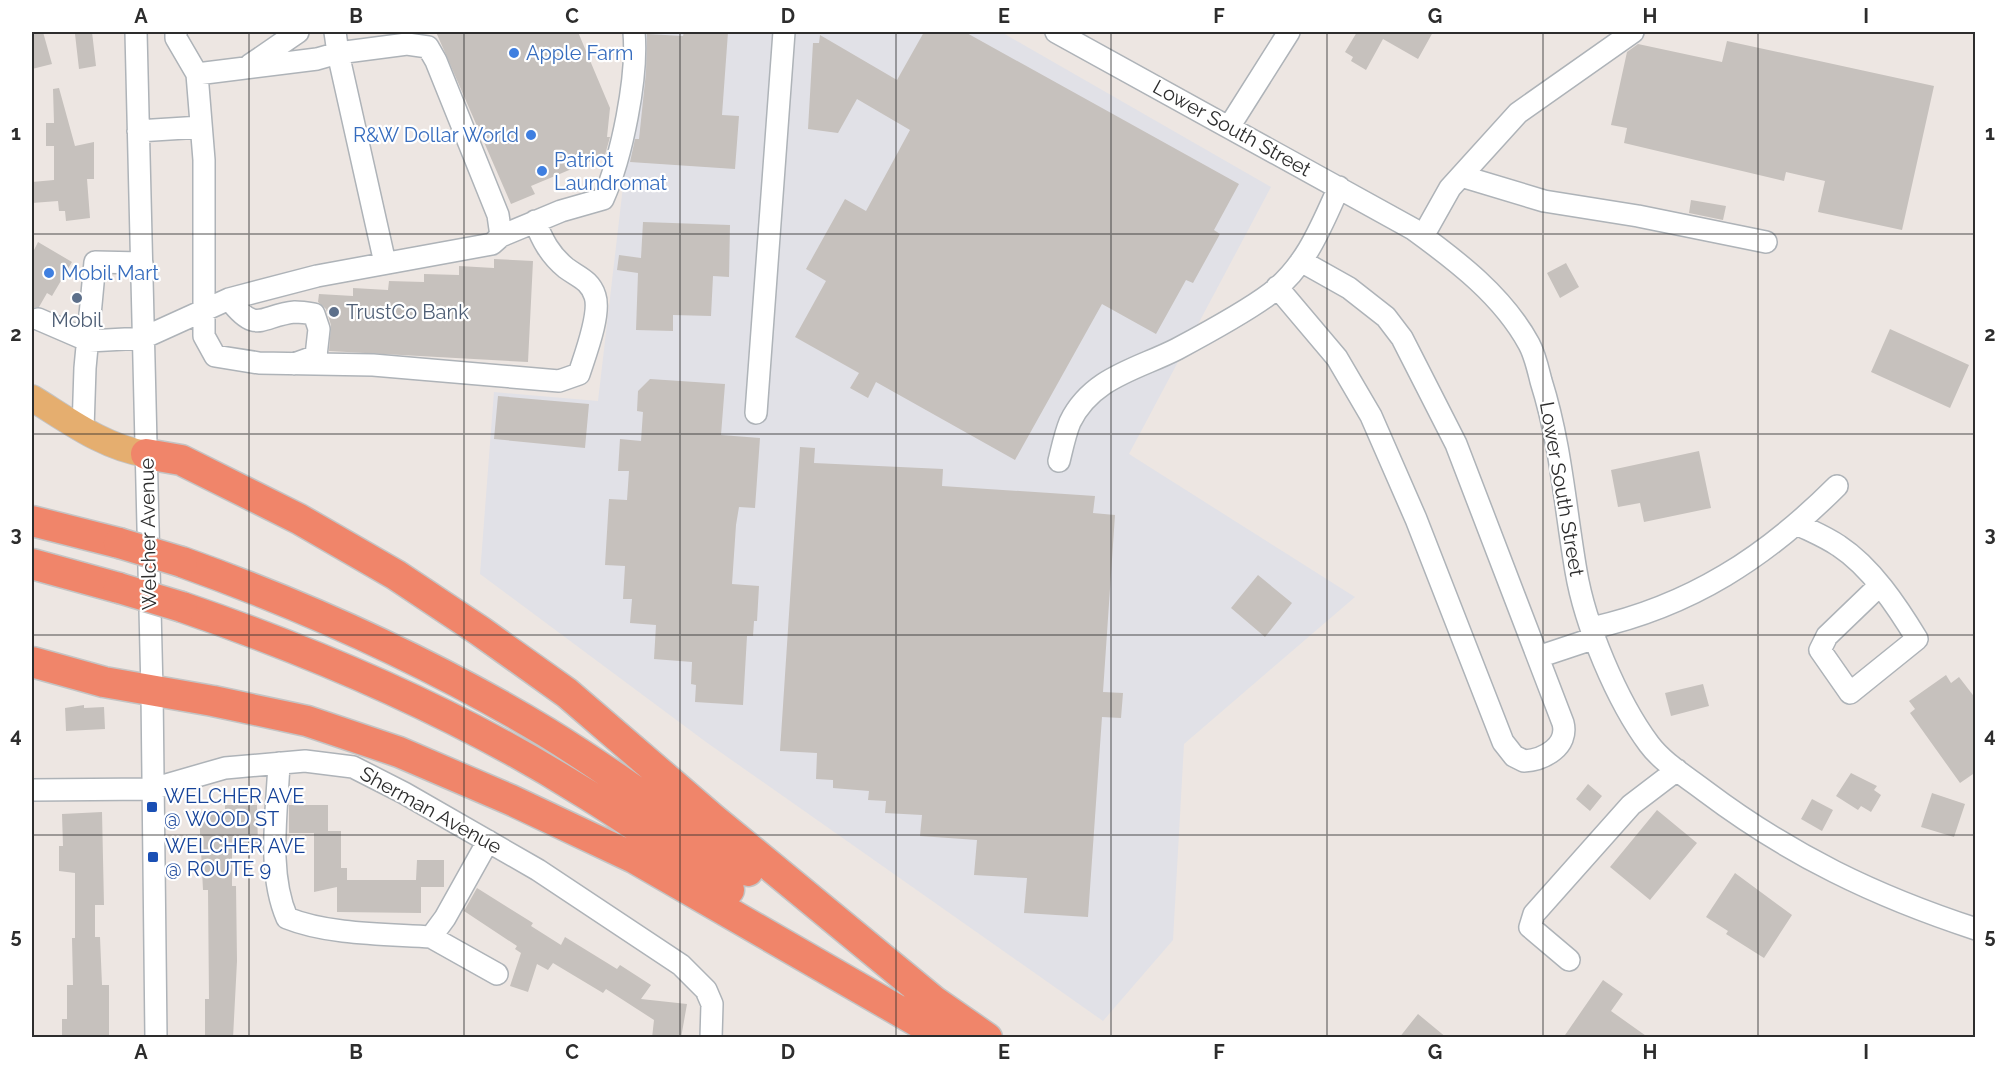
<svg xmlns="http://www.w3.org/2000/svg" width="2007" height="1069" font-family="Raleway,sans-serif">
  <style>
    .industrial { fill: #e1e1e7 }
    .building { fill: #c6c1bd }
    .lines { fill: none; stroke-linecap: round; stroke-linejoin: round }
    .minor-casing { stroke: #aeb3b8; stroke-width: 24 }
    .major-casing { stroke: #c4c4c4; stroke-width: 28 }
    .highway-casing { stroke: #c4c4c4; stroke-width: 33 }
    .minor { stroke: #fff; stroke-width: 21 }
    .major { stroke: #e5ae6f; stroke-width: 26 }
    .highway { stroke: #f0856a; stroke-width: 30 }
    .highway-bridge-casing { stroke: #c4c4c4; stroke-width: 33; stroke-linecap: butt }
    .highway-bridge { stroke: #f0856a; stroke-width: 30 }
    .grid { fill: none; stroke: #2d2d2d; stroke-width: 1.5; stroke-opacity: 0.55 }
    .shop-dot { fill: #3f7fe0; stroke: #fff; stroke-width: 2 }
    .service-dot { fill: #5c6f8a; stroke: #fff; stroke-width: 2 }
    .transit-dot { fill: #1a4fb4; stroke: #fff; stroke-width: 2 }
    .labels { text-anchor: middle; dominant-baseline: central; stroke-width: 4.5; stroke-linejoin: round; paint-order: stroke }
    .shop-label { font-size: 20px; fill: #366cbe; stroke: #fff; text-anchor: start }
    .street-label { font-size: 20px; fill: #2d2d2d; stroke: #fff }
    .service-label { font-size: 20px; fill: #4e5e75; stroke: #fff; text-anchor: start }
    .transit-label { font-size: 20px; fill: #164399; stroke: #fff; text-anchor: start }
    .neatline { fill: none; stroke: #2d2d2d; stroke-width: 2 }
    .grid-label { font-size: 20px; text-anchor: middle; font-weight: bold; fill: #2d2d2d }
  </style>
  <rect width="100%" height="100%" fill="#ede6e2"/>
  <!-- industrial -->
  <path class="industrial" d="M641,32h360l270,155 -142,267 226,143 -171,147 -11,196 -70,81 -397,-279 -226,-168 14,-182 104,9z"/>
  <!-- building -->
  <path class="building" d="M32,32h11l9,32 -20,5z
    M92,32l4,34 -17,3 -4,-35z
    M436,32h142l32,76 -3,29h3l-5,18 -74,31 4,8 -24,10z
    M684,32h44l-6,83 17,1 -4,53 -105,-7 5,-23h4l7,-67 1,-38 36,2z
    M924,32h41l274,152 -25,46 6,4 -27,49 -7,-3 -30,54 -54,-30 -87,156 -139,-78 -8,16 -18,-10 9,-15 -64,-36 31,-56 -20,-12 39,-70 21,12 44,-81 -53,-31 -19,34 -30,-4 5,-86h6l1,-8 77,45z
    M1357,32h76l-15,27 -35,-20 -17,31 -15,-9 2,-4 -8,-5z
    M1727,41l207,45 -32,144 -84,-18 7,-31 -39,-9 -2,9 -160,-38 3,-15 -16,-3 16,-73 11,-8 84,18z
    M59,88l16,58 19,-4v37h-7l3,39 -24,3 -1,-10h-6l-1,-10 -26,2v-21l22,-2v-34h-8v-23h8l-1,-34z
    M1691,200l35,6 -3,14 -34,-7z
    M643,222l87,3 -1,52 -16,-1 -2,40 -38,-1v16l-37,-1 2,-57 -21,-3 2,-15 22,3z
    M38,242l34,20 -20,34 -5,-3 -8,14 -7,1v-54z
    M494,259l39,2 -5,101 -199,-11 2,-26 -5,-16 -8,-7 1,-8 34,2v-8l35,2 1,-9 35,1v-8l35,1v-9l35,2z
    M1566,263l13,24 -19,11 -13,-25z
    M1890,329l79,36 -19,43 -79,-36z
    M650,379l75,5 -4,51 39,3 -5,70 -16,-1 -3,18 -4,59 27,2 -2,35h-3l-1,15h-6l-4,69 -48,-3 1,-17 -5,-1 1,-22 -38,-3 2,-34 -26,-2 2,-24h-9l2,-33 -20,-1 4,-66 18,1 2,-29h-11l2,-32 21,2 2,-29 -6,-1 1,-20z
    M498,396l91,8 -4,44 -91,-9z
    M800,447l15,1 -1,15 129,6 -1,17 153,10 -2,17 22,2 -12,177 20,1 -2,25 -19,-1 -14,200 -64,-4 3,-35 -53,-3 3,-35 -57,-4 2,-21 -37,-2 1,-12 -18,-1 1,-9 -36,-3v-8l-17,-1 1,-26 -37,-2z
    M1699,451l12,57 -67,14 -4,-19 -22,4 -7,-37z
    M1258,575l34,28 -27,34 -34,-29z
    M1946,675l5,8 8,-6 17,22v73l-16,11 -50,-70 5,-4 -6,-8z
    M1703,684l6,22 -38,10 -6,-23z
    M84,705v3l20,-1 1,22 -39,2 -1,-23z
    M1851,773l26,13 -3,4 7,5 -10,17 -10,-6 -3,4 -22,-14z
    M1588,784l14,12 -12,15 -14,-12z
    M1932,793l33,11 -11,33 -33,-10z
    M1812,799l21,11 -11,21 -21,-12z
    M225,805h32l1,42 -26,1v38h4l1,75 -4,77h-28v-39h4l-1,-109h-5l-4,-78 26,-1z
    M289,805h39v26h13v37h6v12h69l1,-20h27v27h-23v26l-84,-1v-25l-23,5v-59h-25z
    M1657,810l40,33 -47,57 -40,-33z
    M102,812l2,93h-9v32h5l2,48h7v53h-47v-19h5v-34h6l-1,-47h3v-65l-16,-2v-25h4l-1,-32z
    M1735,873l57,42 -28,43 -38,-24 2,-3 -22,-14z
    M477,888l56,35 -2,3 30,19 4,-8 52,32 3,-4 31,20 -10,14 46,5 -6,34h-29l2,-18 -48,-31 -3,4 -50,-30 -5,7 -11,-6 -9,28 -18,-6 11,-33 -6,-4 2,-3 -53,-35z
    M1603,980l20,14 -12,17 38,27h-86z
    M1418,1014l29,24h-48z"/>
  <g class="lines">
    <!-- minor casing -->
    <g class="minor-casing">
      <path id="minor" d="M136,32l16,659 4,347
        M176,32v6l21,36
        M1056,32l357,197c44,32 90,67 116,115 6,11 9,25 12,37 20,63 24,126 35,190 9,54 41,130 73,173 14,19 38,33 56,47 85,64 170,105 271,138
        M250,65l48,-33
        M1229,127l60,-95
        M138,131l63,-4
        M1461,176l83,25 94,15 128,26
        M501,236l60,-25 42,-12c19,-42 35,-122 31,-167
        M1423,236l27,-48 68,-75 115,-81
        M385,263l-47,-210 -21,6 -120,15 7,86v176l11,20 44,7 114,2 186,16 20,-7c6,-19 22,-60 16,-78 -5,-16 -17,-19 -29,-28 -16,-13 -24,-28 -31,-47
        M1277,287l60,71 34,58 45,103 87,223 11,14 10,5c20,-1 45,-15 39,-38l-107,-279 -54,-106 -16,-21 -37,-29 -48,-27
        M229,299c28,37 32,16 66,13 6,0 13,1 19,2l5,15 -3,27 -22,8
        M38,319l51,22 54,-3 86,-39 88,-23 175,-32 9,-8 -3,-21 -62,-154 -8,-14 -21,-3 -69,9 -3,-21
        M756,413l28,-381
        M83,429l2,-61 10,-106 47,1
        M1059,461c3,-12 6,-27 11,-39 22,-45 68,-53 107,-73 28,-15 69,-37 94,-56 35,-27 50,-66 68,-106
        M1797,524c14,7 29,13 42,22 32,21 58,60 78,93l-67,54 -30,-43 7,-14 53,-51
        M1592,628c99,-22 174,-71 245,-142
        M1538,657l57,-19
        M279,763c-2,49 -12,109 8,155 42,17 100,16 144,19l14,-19 43,-77
        M32,790l120,-1 73,-21 80,-7 48,6 51,26 134,77 143,95 25,25 6,14 -1,34
        M431,937l66,37
        M1569,960l-39,-33 4,-13 97,-109 46,-35"/>
    </g>
    <!-- major casing -->
    <g class="major-casing">
      <path id="major" d="M32,398c36,22 71,49 114,56"/>
    </g>
    <!-- highway casing -->
    <g class="highway-casing">
      <path id="highway" d="M146,454l35,6 118,59 97,56 84,56 87,62 145,125 223,184
        M32,521l87,22
        M182,562c126,45 250,101 364,170 70,43 135,92 202,139
        M32,564l87,24
        M182,607c137,47 273,105 396,182 52,31 101,67 151,101
        M32,662l72,20 109,19 94,20 92,31 112,48 123,58 286,165
        M918,990l69,48
        M904,1012l37,26"/>
    </g>
    <!-- minor -->
    <use href="#minor" class="minor"/>
    <!-- major -->
    <use href="#major" class="major"/>
    <!-- highway -->
    <use href="#highway" class="highway"/>
    <!-- highway-bridge casing -->
    <g class="highway-bridge-casing">
      <path id="highway-bridge" d="M119,543l63,19
        M119,588l63,19"/>
    </g>
    <!-- highway-bridge -->
    <use href="#highway-bridge" class="highway-bridge"/>
  </g>
  <!-- grid -->
  <path class="grid" d="M249,32v1006M464,32v1006M680,32v1006M896,32v1006M1111,32v1006M1327,32v1006M1543,32v1006M1758,32v1006M32,234h1944M32,434h1944M32,635h1944M32,835h1944"/>
  <!-- markers -->
  <g class="shop-dot">
    <circle cx="514" cy="53" r="6"/>
    <circle cx="531" cy="135" r="6"/>
    <circle cx="542" cy="171" r="6"/>
    <circle cx="49" cy="273" r="6"/>
  </g>
  <g class="service-dot">
    <circle cx="77" cy="298" r="6"/>
    <circle cx="334" cy="312" r="6"/>
  </g>
  <g class="transit-dot">
    <rect x="146" y="801" width="12" height="12" rx="3"/>
    <rect x="147" y="851" width="12" height="12" rx="3"/>
  </g>
  <g class="labels">
    <!-- shop labels -->
    <g class="shop-label">
      <text x="526" y="53">Apple Farm</text>
      <text x="519" y="135" text-anchor="end">R&amp;W Dollar World</text>
      <text x="554" y="160">Patriot<tspan x="554" dy="23">Laundromat</tspan></text>
      <text x="61" y="273">Mobil Mart</text>
    </g>
    <!-- street labels -->
    <g class="street-label">
      <text transform="translate(1232 128) rotate(29)">Lower South Street</text>
      <text transform="translate(1562 489) rotate(80)">Lower South Street</text>
      <text transform="translate(148 534) rotate(-91)">Welcher Avenue</text>
      <text transform="translate(431 810) rotate(29)">Sherman Avenue</text>
    </g>
    <!-- service labels -->
    <g class="service-label">
      <text x="346" y="312">TrustCo Bank</text>
      <text x="77" y="320" text-anchor="middle">Mobil</text>
    </g>
    <!-- transit labels -->
    <g class="transit-label">
      <text x="164" y="796">WELCHER AVE<tspan x="164" dy="23">@ WOOD ST</tspan></text>
      <text x="165" y="846">WELCHER AVE<tspan x="165" dy="23">@ ROUTE 9</tspan></text>
    </g>
  </g>
  <!-- border -->
  <rect width="2007" height="1069" fill="none" stroke="#ffffff" stroke-width="66"/>
  <rect x="33" y="33" width="1941" height="1003" class="neatline"/>
  <g class="grid-label">
    <text x="141" y="23">A</text>
    <text x="356" y="23">B</text>
    <text x="572" y="23">C</text>
    <text x="788" y="23">D</text>
    <text x="1004" y="23">E</text>
    <text x="1219" y="23">F</text>
    <text x="1435" y="23">G</text>
    <text x="1650" y="23">H</text>
    <text x="1866" y="23">I</text>
    <text x="16" y="140">1</text>
    <text x="1990" y="140">1</text>
    <text x="16" y="341">2</text>
    <text x="1990" y="341">2</text>
    <text x="16" y="541">3</text>
    <text x="1990" y="541">3</text>
    <text x="16" y="742">4</text>
    <text x="1990" y="742">4</text>
    <text x="16" y="943">5</text>
    <text x="1990" y="943">5</text>
    <text x="141" y="1059">A</text>
    <text x="356" y="1059">B</text>
    <text x="572" y="1059">C</text>
    <text x="788" y="1059">D</text>
    <text x="1004" y="1059">E</text>
    <text x="1219" y="1059">F</text>
    <text x="1435" y="1059">G</text>
    <text x="1650" y="1059">H</text>
    <text x="1866" y="1059">I</text>
  </g>
</svg>
